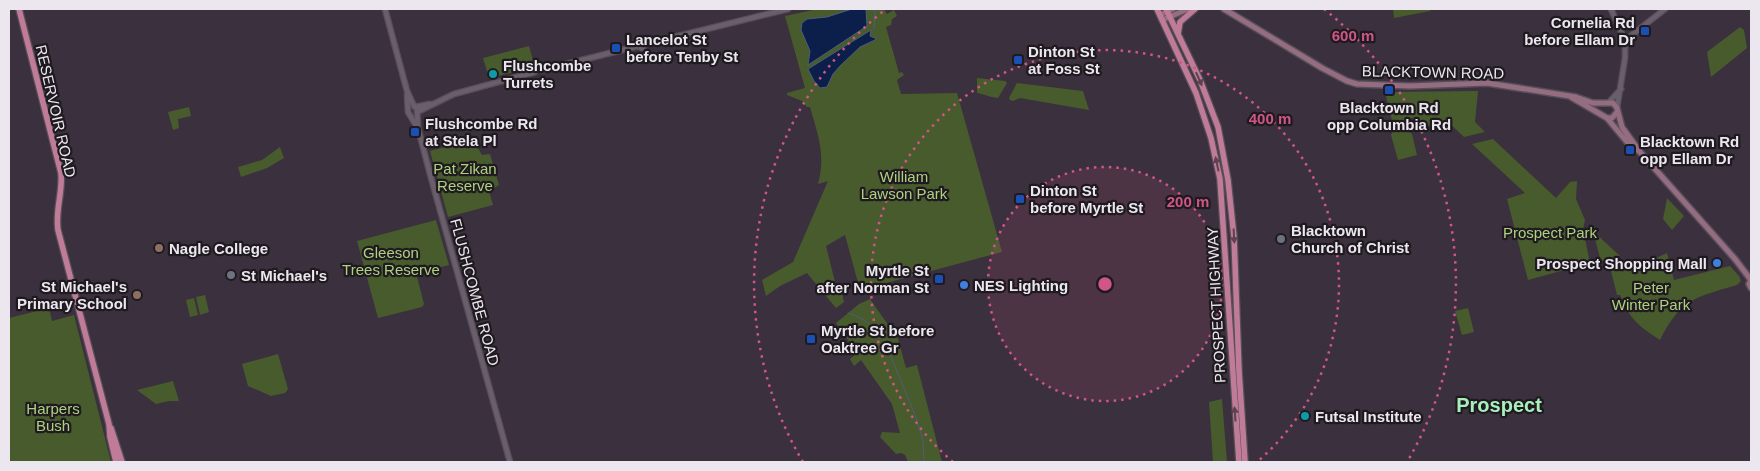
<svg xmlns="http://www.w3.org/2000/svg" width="1760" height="471" font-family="Helvetica,sans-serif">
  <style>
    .green { fill: #485b2d }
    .water { fill: #0b1f4a; stroke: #4e5b7b }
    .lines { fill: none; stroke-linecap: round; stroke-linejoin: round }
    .stream { stroke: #4e5b7b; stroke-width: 1 }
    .tertiary-casing { stroke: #574e59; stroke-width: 7 }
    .secondary-casing { stroke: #574e59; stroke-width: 8 }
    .primary-casing { stroke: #574e59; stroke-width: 8 }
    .tertiary { stroke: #6a5e6c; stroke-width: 4.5 }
    .secondary { stroke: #946d81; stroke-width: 5 }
    .primary { stroke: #bf7b97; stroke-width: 5.5 }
    .oneway { fill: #5f4150 }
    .ring { fill: none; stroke: #cf5687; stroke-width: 2.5; stroke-dasharray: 2.5 5 }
    .transit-dot { fill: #1a4fb4; stroke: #1f1a20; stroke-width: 2 }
    .culture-dot { fill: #0f9aa8; stroke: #1f1a20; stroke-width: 2 }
    .worship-dot { fill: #6b7280; stroke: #1f1a20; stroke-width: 2 }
    .education-dot { fill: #8d6e63; stroke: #1f1a20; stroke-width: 2 }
    .shop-dot { fill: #3f7fe0; stroke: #1f1a20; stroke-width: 2 }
    .labels { text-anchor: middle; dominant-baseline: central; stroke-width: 4.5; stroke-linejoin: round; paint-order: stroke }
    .poi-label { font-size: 15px; font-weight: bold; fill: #ece6ee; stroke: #1f1a20; text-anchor: start }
    .street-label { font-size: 15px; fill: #ece6ee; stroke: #1f1a20 }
    .park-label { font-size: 15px; fill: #aed17f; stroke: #1f1a20 }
    .district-label { font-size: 20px; font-weight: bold; fill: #a8efbc; stroke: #1f1a20 }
    .centre { fill: #cf5687; stroke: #1f1a20; stroke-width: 2.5 }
    .ring-label { font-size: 15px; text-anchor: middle; font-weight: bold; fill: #cf5687; stroke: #1f1a20; stroke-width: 4.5; stroke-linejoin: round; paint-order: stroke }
  </style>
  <rect width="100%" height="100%" fill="#3b303d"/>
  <!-- green -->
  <path class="green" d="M818,9h66l3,5 7,-4 3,6 -5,3 -1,6 -5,2 13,46 3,-1 2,3 -7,5 4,14 56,-1 45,159 -142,38 -15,-55 -19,11 10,40 6,7 2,9 -8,6 -29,-35 -27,13 -14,10 -4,-16 31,-18 35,-81 -10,3c8,-29 0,-49 -8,-77h-3l-5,-6 -15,-6v-2l18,-5 -20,-72z
    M1393,9h38l-1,2 -36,7z
    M1740,27l4,3 3,18 -36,29 -4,-25z
    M529,46l5,18 -3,4 -42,10 -6,-20z
    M977,78l28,3 2,2 -9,15c-6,0 -14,-4 -21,-5z
    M1017,83l66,8 6,19 -69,-12 -7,3 -3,-1 -1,-2z
    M1478,91l-3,31 10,10 -21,5 -17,-16 -27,7 -5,-10h-5l-6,4v5l8,7 5,21 -19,5 -7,-25 3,-6 -9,-37z
    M189,107l2,9 -13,3 1,9 -6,2 -5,-18z
    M1493,139l63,59 14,-16 7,-1 -1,18 9,21 -2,9 7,34 -62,17 -21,-81 18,-6 -53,-49z
    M459,143h16l7,12 8,-1 9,31 -10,6 4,14 -45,12 -18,-66z
    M280,147l4,11 -17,10 -26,9 -3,-10 24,-7z
    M1667,198l17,18 -12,14 -9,-11z
    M436,220l13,45 -33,8 8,31 -2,3 -44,11 -21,-77z
    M1593,231l27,25 -18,5 -2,-3z
    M1667,253l7,27 56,-14 9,10 2,5 -4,4c-43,13 -55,13 -77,55 -20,-13 -31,-21 -40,-45h-3l-6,-24 41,-11z
    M205,295l4,17 -9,3 -4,-18z
    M194,298l4,17 -8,2 -4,-17z
    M870,299l28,40 8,29 11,-3 25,97h-34l-3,-7 -4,-2 -5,1 -16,-17 2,-5 18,1 -8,-29 -31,-44 -7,6 -4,-7 7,-6 -21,-30 23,-19z
    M49,308l3,13 22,-6 37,147h-102v-144z
    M1468,308l6,24 -12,3 -7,-24z
    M278,354l10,35 -3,4 -14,3 -23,-10 -6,-22z
    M173,381l6,20h-10l-13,3 -19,-14z
    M1222,399l5,63h-14l-4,-60z"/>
  <!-- water -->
  <path class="water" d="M852,9h14l1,17 -59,39 2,-14 -9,-21 1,-7 5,-4 20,-2z
    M871,30l-1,6 7,3 -17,8 -20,19 -7,8 -6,13 -7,1 -6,-7 -6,-12z"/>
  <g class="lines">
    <!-- stream -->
    <path class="stream" d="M874,29l1,-20
      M848,313c15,5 29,14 36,27l31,75 8,25 1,22"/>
    <!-- tertiary casing -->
    <g class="tertiary-casing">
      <path id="tertiary" d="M385,9l22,82 7,15
        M1611,9l12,27
        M1628,38l37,-29
        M542,70l96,-24 4,2 4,-4 142,-35
        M407,95l1,17 9,15
        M1609,102l12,-13
        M414,106l3,3 1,19 12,46 80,288
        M415,107l15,-3
        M1617,108l8,-50v-14
        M417,112l37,-18 81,-22"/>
    </g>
    <!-- secondary casing -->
    <g class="secondary-casing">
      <path id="secondary" d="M1224,9l98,59 25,13 10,3 53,2 77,-3 89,14 17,6h20l4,5 5,19 18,25 95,107 16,21
        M1160,15l13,-6
        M1162,20l26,-11
        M1571,97l36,21h5l5,-6
        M1607,118l20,24 10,8
        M1751,280l-2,4 2,4"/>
    </g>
    <!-- primary casing -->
    <g class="primary-casing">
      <path id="primary" d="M19,9l42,164c2,19 -6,37 -3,57l51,194 1,13 6,25
        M1157,9l39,84 15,45 9,41 19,283
        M1166,9l34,71 18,47 10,53 6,57 5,134 6,91
        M1178,34l2,-12 15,-13
        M111,428l11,34"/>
    </g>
    <!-- tertiary -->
    <use href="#tertiary" class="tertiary"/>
    <!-- secondary -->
    <use href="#secondary" class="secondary"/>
    <!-- primary -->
    <use href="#primary" class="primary"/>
  </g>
  <!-- one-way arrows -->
  <defs><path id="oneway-solid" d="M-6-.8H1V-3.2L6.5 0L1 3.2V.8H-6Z" transform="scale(1.25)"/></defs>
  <g class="oneway">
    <use href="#oneway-solid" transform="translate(1199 79) rotate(66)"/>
    <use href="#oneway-solid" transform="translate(1217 164) rotate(-102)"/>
    <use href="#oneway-solid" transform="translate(1234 236) rotate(87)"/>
    <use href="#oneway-solid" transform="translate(1235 414) rotate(-94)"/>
  </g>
  <!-- distance rings -->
  <circle cx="1105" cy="284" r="117" fill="#cf5687" fill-opacity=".12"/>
  <g class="ring">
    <circle cx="1105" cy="284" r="117"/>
    <path d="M953 462A234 234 0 1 1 1257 462"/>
    <path d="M803 462A351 351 0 0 1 886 9M1324 9A351 351 0 0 1 1407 462"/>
  </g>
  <!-- markers -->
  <g class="transit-dot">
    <rect x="1640" y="26" width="10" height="10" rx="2.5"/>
    <rect x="611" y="43" width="10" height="10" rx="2.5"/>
    <rect x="1013" y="55" width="10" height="10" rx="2.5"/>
    <rect x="1384" y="85" width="10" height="10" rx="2.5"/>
    <rect x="410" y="127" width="10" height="10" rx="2.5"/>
    <rect x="1625" y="145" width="10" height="10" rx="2.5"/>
    <rect x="1015" y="194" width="10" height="10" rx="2.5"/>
    <rect x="934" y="274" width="10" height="10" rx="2.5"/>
    <rect x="806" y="334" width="10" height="10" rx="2.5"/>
  </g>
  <g class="culture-dot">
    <circle cx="493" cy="74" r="5"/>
    <circle cx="1305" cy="416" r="5"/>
  </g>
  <g class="worship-dot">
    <circle cx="1281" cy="239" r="5"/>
    <circle cx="231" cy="275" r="5"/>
  </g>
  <g class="education-dot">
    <circle cx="159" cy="248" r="5"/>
    <circle cx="137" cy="295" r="5"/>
  </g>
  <g class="shop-dot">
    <circle cx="1717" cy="263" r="5"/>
    <circle cx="964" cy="285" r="5"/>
  </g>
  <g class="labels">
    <!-- poi labels -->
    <g class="poi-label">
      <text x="1635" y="22" text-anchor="end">Cornelia Rd<tspan x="1635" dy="17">before Ellam Dr</tspan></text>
      <text x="626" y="39">Lancelot St<tspan x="626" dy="17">before Tenby St</tspan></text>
      <text x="1028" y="51">Dinton St<tspan x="1028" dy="17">at Foss St</tspan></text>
      <text x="503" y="65">Flushcombe<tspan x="503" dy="17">Turrets</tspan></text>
      <text x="1389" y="107" text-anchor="middle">Blacktown Rd<tspan x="1389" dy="17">opp Columbia Rd</tspan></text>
      <text x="425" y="123">Flushcombe Rd<tspan x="425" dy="17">at Stela Pl</tspan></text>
      <text x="1640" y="141">Blacktown Rd<tspan x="1640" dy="17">opp Ellam Dr</tspan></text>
      <text x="1030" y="190">Dinton St<tspan x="1030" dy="17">before Myrtle St</tspan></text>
      <text x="1291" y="230">Blacktown<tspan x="1291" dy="17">Church of Christ</tspan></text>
      <text x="169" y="248">Nagle College</text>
      <text x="1707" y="263" text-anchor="end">Prospect Shopping Mall</text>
      <text x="929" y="270" text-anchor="end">Myrtle St<tspan x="929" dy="17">after Norman St</tspan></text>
      <text x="241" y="275">St Michael's</text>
      <text x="974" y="285">NES Lighting</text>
      <text x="127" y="286" text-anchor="end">St Michael's<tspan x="127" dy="17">Primary School</tspan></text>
      <text x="821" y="330">Myrtle St before<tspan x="821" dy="17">Oaktree Gr</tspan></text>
      <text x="1315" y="416">Futsal Institute</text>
    </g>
    <!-- street labels -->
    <g class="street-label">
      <text transform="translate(1433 72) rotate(1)">BLACKTOWN ROAD</text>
      <text transform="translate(56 111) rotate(77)">RESERVOIR ROAD</text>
      <text transform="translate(475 292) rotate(75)">FLUSHCOMBE ROAD</text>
      <text transform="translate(1216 305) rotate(-93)">PROSPECT HIGHWAY</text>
    </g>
    <!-- park labels -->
    <g class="park-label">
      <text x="465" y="168">Pat Zikan<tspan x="465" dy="17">Reserve</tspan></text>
      <text x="904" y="176">William<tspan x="904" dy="17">Lawson Park</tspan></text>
      <text x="1550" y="232">Prospect Park</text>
      <text x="391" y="252">Gleeson<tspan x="391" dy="17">Trees Reserve</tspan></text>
      <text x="1651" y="287">Peter<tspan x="1651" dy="17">Winter Park</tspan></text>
      <text x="53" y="408">Harpers<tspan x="53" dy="17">Bush</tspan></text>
    </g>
    <!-- district labels -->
    <g class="district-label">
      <text x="1499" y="405">Prospect</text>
    </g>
  </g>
  <circle cx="1105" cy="284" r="8" class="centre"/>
  <g class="ring-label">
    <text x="1353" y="41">600 m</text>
    <text x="1270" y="124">400 m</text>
    <text x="1188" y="207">200 m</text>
  </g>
  <!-- border -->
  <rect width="1760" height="471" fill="none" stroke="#ece6ee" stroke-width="20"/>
</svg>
